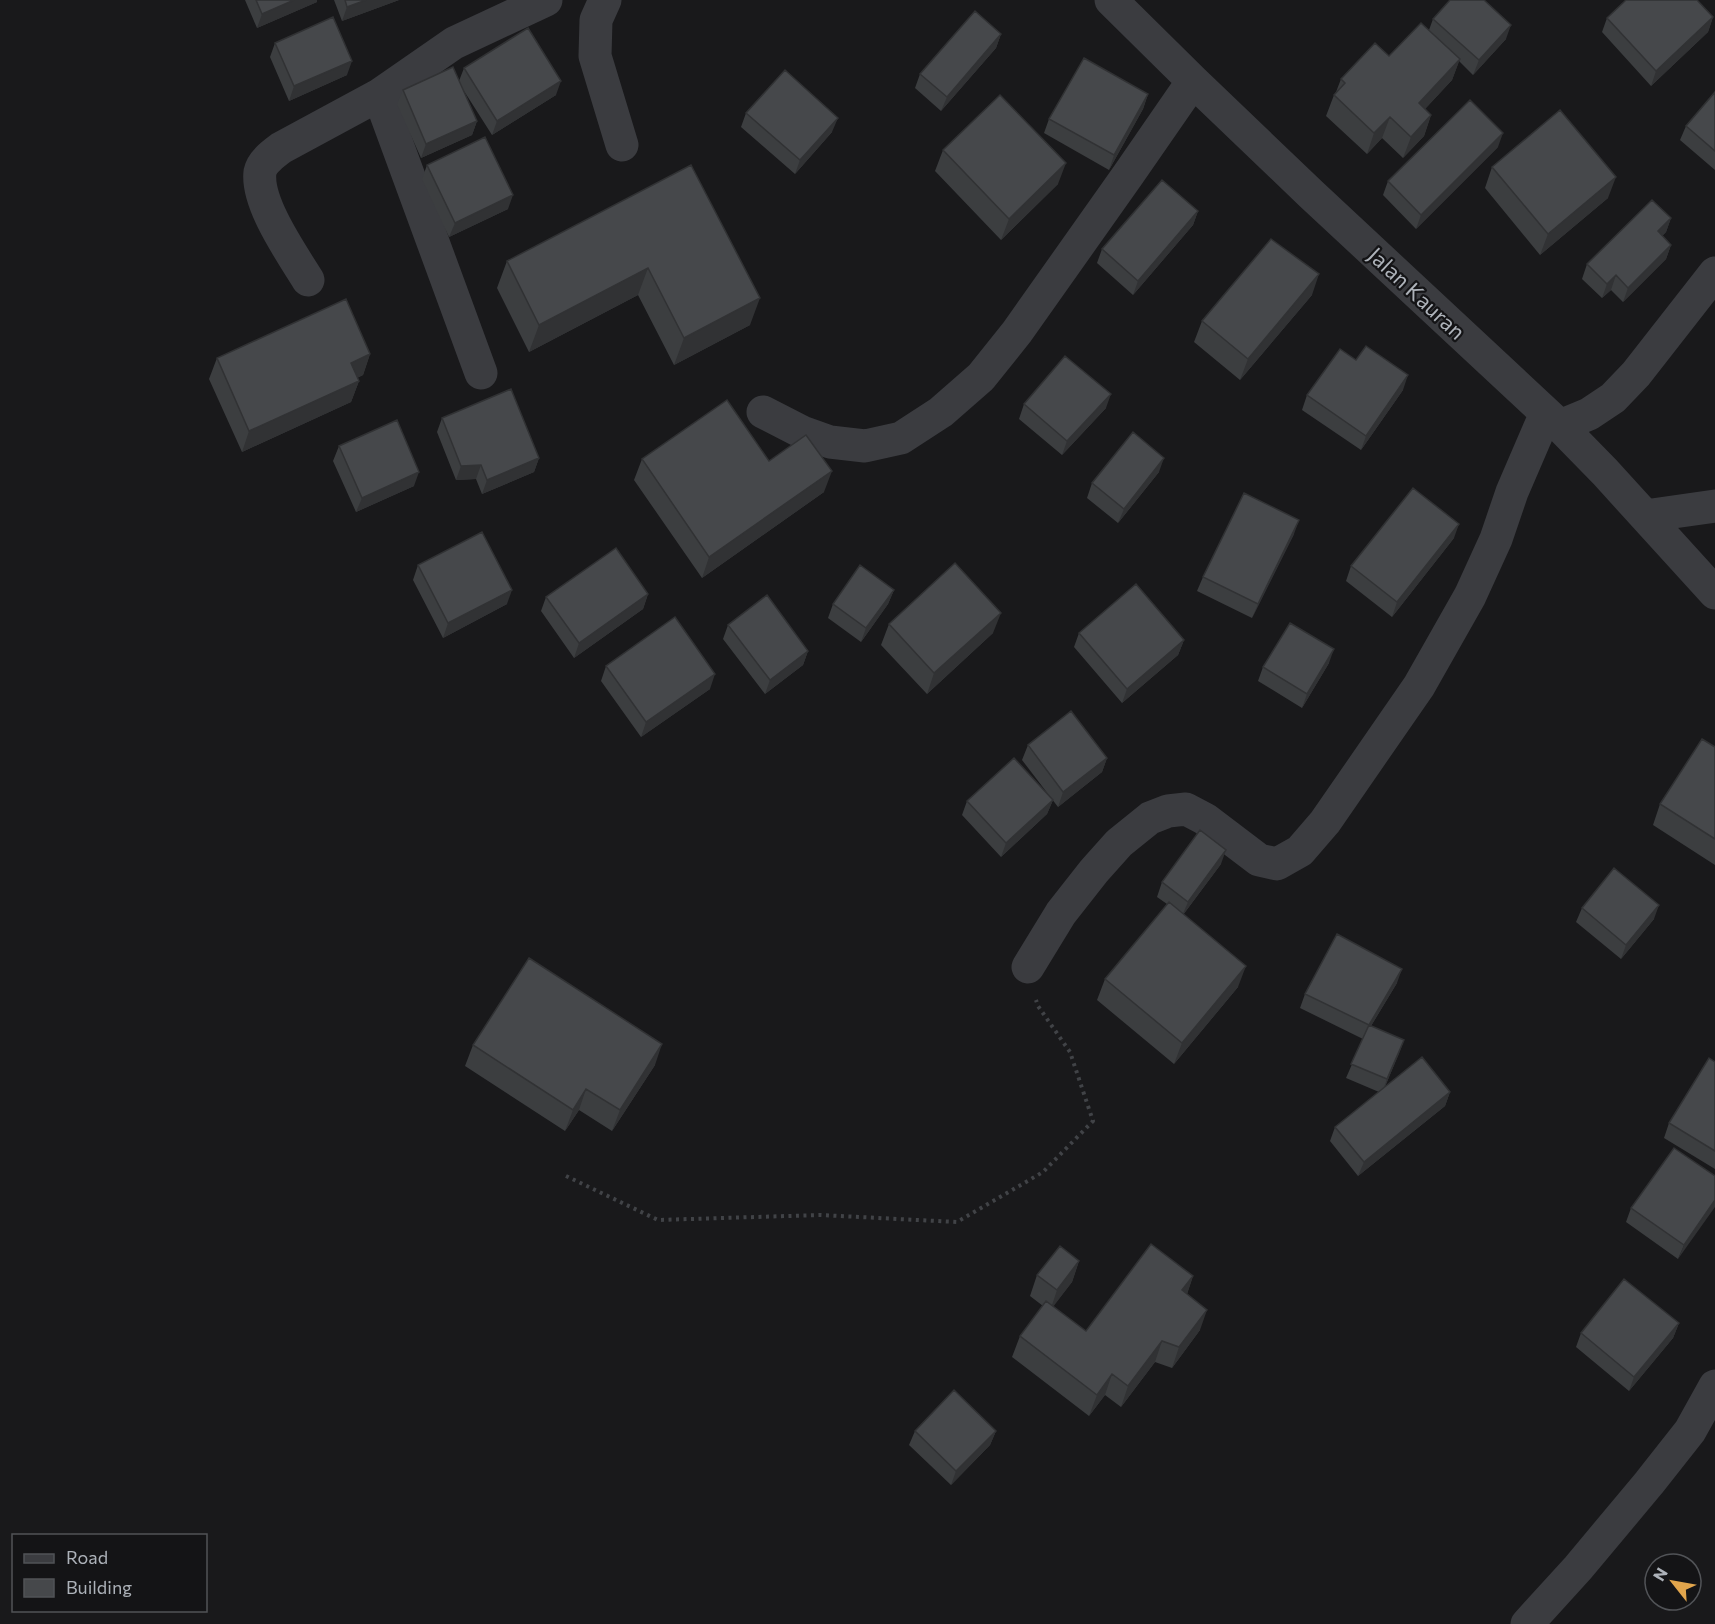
<svg xmlns="http://www.w3.org/2000/svg" width="1715" height="1624" font-family="Commissioner,sans-serif">
  <style>
    .lines { fill: none; stroke-linecap: round; stroke-linejoin: round }
    .path { stroke: #414347; stroke-width: 4; stroke-dasharray: 3 4.5; stroke-linecap: butt }
    .minor { stroke: #3b3c40; stroke-width: 33 }
    .wall { fill: #3c3e40 }
    .shaded-wall { fill: #313234 }
    .building { fill: #46484b; stroke: #313234; stroke-width: 1.5 }
    .labels { text-anchor: middle; dominant-baseline: central; stroke-width: 4.5; stroke-linejoin: round; paint-order: stroke }
    .street-label { font-size: 22px; fill: #adb2b9; stroke: #141416 }
  </style>
  <rect width="100%" height="100%" fill="#19191b"/>
  <g class="lines">
    <!-- path -->
    <path class="path" d="M566,1176l92,44 162,-5 137,7 86,-50 50,-51 -23,-69 -32,-46 -2,-6"/>
    <!-- minor -->
    <path class="minor" d="M605,0l-9,20 -1,36 27,89
      M1111,0l82,81 118,113 249,232 45,46 110,121
      M379,95l102,278
      M308,280c-16,-26 -52,-77 -48,-108 2,-10 13,-18 21,-24l98,-53 75,-52 92,-43
      M763,412l39,20 28,10 35,4 36,-8 40,-26 40,-35 36,-45 111,-157 65,-94
      M1560,426l29,-12 24,-16 23,-24 79,-101
      M1645,516l70,-10
      M1028,967l33,-54 33,-42 25,-28 31,-25 18,-7 18,-2 19,10 54,41 18,4 23,-13 25,-29 94,-136 51,-90 26,-57 16,-47 34,-79
      M1527,1624l51,-56 71,-85 41,-52 25,-45"/>
  </g>
  <!-- wall -->
  <path class="wall" d="M245,0h72v2l-60,26z
    M334,0h65l-57,21z
    M1713,17l-5,15 -57,54 -49,-54 5,-14z
    M1433,19l73,20 -33,36 -14,-14 -7,19 -27,29 6,6 -7,21 -21,22 -21,-20 -15,16 -41,-38 8,-21 2,-3 5,-13 48,-23 40,-26z
    M1001,34l-5,14 -55,63 -26,-23 5,-14z
    M275,43l72,32 -58,26 -19,-44z
    M464,68l92,27 -64,40 -28,-44 13,30 -5,14 -51,23 -24,-54 6,-14 56,-9z
    M1715,92v78l-35,-30 6,-14z
    M1148,94l-5,15 -34,61 -65,-37 5,-14z
    M746,113l86,19 -37,42 -54,-47z
    M1498,147l-82,82 -33,-34 5,-14z
    M943,150l115,34 -57,56 -66,-69z
    M427,165l81,44 -59,28 -27,-58z
    M691,165l59,160 -76,40 -36,-70 -109,57 -32,-64 10,-27z
    M1492,167l116,31 -68,57 -55,-67z
    M1198,211l-5,14 -60,70 -36,-32 5,-14z
    M1671,218l-5,14 -4,4 9,9 -5,14 -43,43 -12,-12 -9,8 -20,-19 5,-15z
    M1312,295l-72,85 -46,-38 8,-21z
    M370,354l-7,21 -6,3 2,3 -8,21 -109,50 -33,-73 8,-21z
    M1403,390l-42,60 -59,-40 5,-15z
    M1024,404l82,4 -44,47 -43,-36z
    M442,418l97,40 -5,14 -52,22 -6,-15 -20,1 -19,-48z
    M339,446l75,40 -58,26 -23,-51z
    M642,459l182,33 -122,86 -68,-98z
    M1159,472l-41,51 -31,-25 5,-15z
    M1294,534l-42,84 -55,-27 6,-14z
    M1454,538l-62,79 -46,-36 5,-15z
    M418,565l89,39 -64,34 -30,-58z
    M894,590l-6,14 -27,38 -33,-24 5,-14z
    M648,594l-5,15 -69,49 -33,-47 5,-14z
    M889,624l104,9 -66,61 -46,-49z
    M728,625l80,26 -5,14 -38,29 -42,-55z
    M1079,633l105,7 -6,15 -56,48 -48,-56z
    M1329,663l-27,45 -44,-27 5,-14z
    M606,666l104,23 -69,48 -40,-56z
    M1028,745l79,13 -5,14 -44,35 -36,-47z
    M1715,747v118l-62,-40 7,-21z
    M1053,800l-6,14 -46,43 -39,-42 5,-14z
    M1221,864l-38,51 55,72 -64,77 -77,-64 8,-21 62,-75 -10,-7 5,-15z
    M1582,908l72,11 -33,40 -45,-37z
    M1397,983l-26,43 33,14 -19,47 65,5 -5,14 -87,70 -28,-35 5,-14 44,-35 -33,-14 17,-39 -63,-31 5,-14z
    M473,1045l182,20 -43,66 -33,-21 -14,21 -100,-65z
    M1715,1062v107l-51,-31 5,-15z
    M1715,1176l-37,83 -52,-37 5,-14z
    M1079,1261l-7,21 -19,24 33,25 107,-55 -6,18 13,36 -28,38 -17,-6 -34,45 -16,-12 -16,21 -77,-59 8,-21 23,-30 -13,-10 7,-21z
    M1679,1323l-6,15 -44,53 -53,-44 5,-14z
    M915,1431h81l-6,14 -39,40 -42,-40z"/>
  <!-- shaded-wall -->
  <path class="shaded-wall" d="M294,0h23v2l-60,26 5,-14z
    M366,0h33l-57,21 5,-14z
    M1713,17l-5,15 -57,54 5,-15z
    M1511,25l-5,14 -33,36 6,-15z
    M1001,34l-5,14 -55,63 6,-14z
    M1460,59l-8,21 -41,44 8,-21z
    M352,61l-5,14 -58,26 5,-15z
    M561,81l-5,14 -64,40 5,-14z
    M1148,94l-5,15 -34,61 5,-15z
    M1431,115l-7,21 -21,22 8,-21z
    M1390,117l-8,21 -15,16 7,-21z
    M838,118l-6,14 -37,42 5,-14z
    M477,121l-5,14 -51,23 5,-14z
    M1503,133l-5,14 -82,82 5,-14z
    M1066,163l-8,21 -57,56 8,-21z
    M1616,177l-8,21 -68,57 8,-21z
    M513,195l-5,14 -59,28 6,-14z
    M1198,211l-5,14 -60,70 5,-14z
    M1671,218l-5,14 -13,14 5,-15z
    M1671,245l-5,14 -43,43 5,-14z
    M648,268l-10,27 -109,57 10,-27z
    M1319,274l-7,21 -72,85 8,-21z
    M1616,275l-5,15 -9,8 5,-14z
    M760,298l-10,27 -76,40 10,-27z
    M370,354l-7,21 -19,9 7,-21z
    M1408,375l-5,15 -42,60 5,-14z
    M359,381l-8,21 -109,50 7,-21z
    M1111,394l-5,14 -44,47 5,-14z
    M539,458l-5,14 -52,22 5,-14z
    M1164,458l-5,14 -41,51 6,-14z
    M481,465l-5,14 -20,1 5,-14z
    M832,471l-8,21 -122,86 7,-21z
    M419,472l-5,14 -58,26 6,-14z
    M1299,520l-5,14 -42,84 6,-14z
    M1459,524l-5,14 -62,79 5,-15z
    M512,590l-5,14 -64,34 5,-15z
    M894,590l-6,14 -27,38 5,-14z
    M648,594l-5,15 -69,49 5,-15z
    M1001,613l-8,20 -66,61 7,-21z
    M1184,640l-6,15 -56,48 5,-14z
    M1334,649l-5,14 -27,45 5,-14z
    M808,651l-5,14 -38,29 5,-14z
    M715,674l-5,15 -69,48 5,-15z
    M1107,758l-5,14 -44,35 5,-15z
    M1053,800l-6,14 -46,43 5,-14z
    M1226,850l-5,14 -39,52 6,-14z
    M1659,905l-5,14 -33,40 5,-14z
    M1246,966l-8,21 -64,77 8,-21z
    M1402,969l-5,14 -34,56 6,-14z
    M1404,1040l-5,14 -17,39 5,-14z
    M662,1044l-7,21 -43,66 8,-21z
    M586,1089l-7,21 -14,21 8,-21z
    M1450,1092l-5,14 -87,70 6,-14z
    M1715,1200v7l-37,52 6,-14z
    M1079,1261l-7,21 -22,29 7,-21z
    M1193,1276l-7,21 -4,-7z
    M1207,1310l-7,20 -28,38 7,-21z
    M1679,1323l-6,15 -44,53 5,-14z
    M1162,1341l-7,21 -34,45 7,-21z
    M1112,1374l-7,21 -16,21 8,-21z
    M996,1431l-6,14 -39,40 5,-14z"/>
  <!-- building -->
  <path class="building" d="M256,0h38l-32,14z
    M345,0h21l-19,7z
    M1450,0h34l27,25 -32,35 -46,-41z
    M1626,0h71l16,17 -57,54 -49,-53z
    M975,11l26,23 -54,63 -27,-23z
    M333,17l19,44 -58,25 -19,-43z
    M1421,23l39,36 -41,44 12,12 -20,22 -21,-20 -16,16 -40,-38 11,-12 -4,-4 34,-36 14,13z
    M528,28l33,53 -64,40 -33,-53z
    M1084,58l64,36 -34,61 -65,-36z
    M453,67l24,54 -51,23 -23,-54z
    M785,70l53,48 -38,42 -54,-47z
    M1715,92v59l-29,-25z
    M1000,95l66,68 -57,56 -66,-69z
    M1470,100l33,33 -82,82 -33,-34z
    M1560,110l56,67 -68,57 -56,-67z
    M485,137l28,58 -58,28 -28,-58z
    M691,165l69,133 -76,40 -36,-70 -109,57 -32,-64z
    M1162,180l36,31 -60,70 -36,-32z
    M1652,200l19,18 -13,13 13,14 -43,43 -12,-13 -9,9 -20,-20z
    M1271,239l48,35 -71,85 -46,-38z
    M346,299l24,55 -19,9 8,18 -110,50 -32,-73z
    M1366,346l42,29 -42,61 -59,-41 33,-46 16,11z
    M1065,356l46,38 -44,47 -43,-37z
    M511,389l28,69 -52,22 -6,-15 -20,1 -19,-48z
    M727,400l42,61 37,-26 26,36 -123,86 -67,-98z
    M397,420l22,52 -57,26 -23,-52z
    M1133,432l31,26 -40,51 -32,-26z
    M1413,488l46,36 -62,78 -46,-36z
    M1244,493l55,27 -41,84 -55,-27z
    M482,532l30,58 -64,33 -30,-58z
    M616,548l32,46 -69,49 -33,-46z
    M955,563l46,50 -67,60 -45,-49z
    M860,565l34,25 -28,38 -33,-24z
    M1136,584l48,56 -57,49 -48,-56z
    M767,595l41,56 -38,29 -42,-55z
    M675,617l40,57 -69,48 -40,-56z
    M1290,623l44,26 -27,45 -44,-27z
    M1071,711l36,47 -44,34 -35,-47z
    M1702,739l13,8v92l-55,-35z
    M1014,758l39,42 -47,43 -39,-42z
    M1200,830l26,20 -38,52 -26,-20z
    M1614,868l45,37 -33,40 -44,-37z
    M1169,902l77,64 -64,77 -77,-64z
    M1337,934l65,35 -33,56 -64,-31z
    M529,958l133,86 -42,66 -34,-21 -13,21 -100,-65z
    M1369,1025l35,15 -17,39 -36,-15z
    M1422,1057l28,35 -86,70 -29,-35z
    M1709,1058l6,4v89l-46,-28z
    M1674,1148l41,28v24l-31,45 -53,-37z
    M1151,1244l42,32 -11,14 25,20 -28,37 -17,-6 -34,45 -16,-12 -15,21 -77,-59 26,-35 40,30z
    M1060,1246l19,15 -22,29 -20,-15z
    M1624,1279l55,44 -45,54 -53,-44z
    M954,1390l42,41 -40,40 -41,-40z"/>
  <g class="labels">
    <!-- street labels -->
    <g class="street-label">
      <text transform="translate(1417 293) rotate(43)">Jalan Kauran</text>
    </g>
  </g>
  <!-- legend -->
  <rect x="12" y="1534" width="195" height="78" fill="#141416" stroke="#515357" stroke-width="1.5"/>
  <rect x="24" y="1554" width="30" height="9" fill="#3b3c40" stroke="#515357" stroke-width="1.5"/>
  <text x="66" y="1564" font-size="18" fill="#adb2b9">Road</text>
  <rect x="24" y="1579" width="30" height="18" fill="#46484b" stroke="#515357" stroke-width="1.5"/>
  <text x="66" y="1594" font-size="18" fill="#adb2b9">Building</text>
  <!-- north arrow -->
  <g transform="translate(1673 1582) rotate(301)"><circle r="28" fill="#141416" stroke="#515357" stroke-width="1.5"/>
  <path d="M0-4.5L10 22L0 15L-10 22Z" fill="#e1a54c"/>
  <text y="-9" font-size="16" font-weight="bold" text-anchor="middle" fill="#adb2b9">N</text>
  </g>
</svg>
